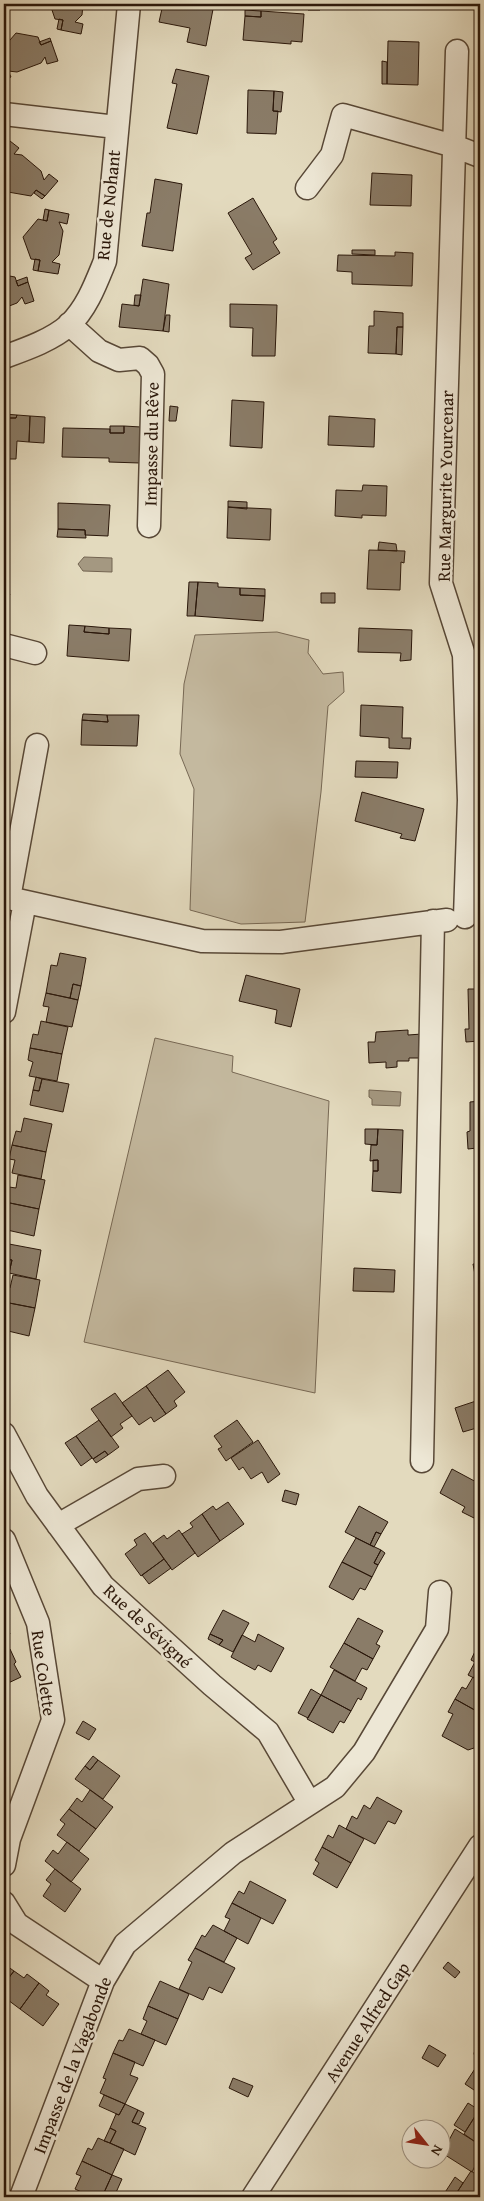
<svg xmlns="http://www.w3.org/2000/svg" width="484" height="2201" font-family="'Gentium Book Plus',serif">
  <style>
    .green { fill: #c4b99f; stroke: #776854 }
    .water { fill: #a49881; stroke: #736451 }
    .building { fill: #8a7c68; stroke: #2a170a }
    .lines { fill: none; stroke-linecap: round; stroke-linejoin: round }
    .street-casing { stroke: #584837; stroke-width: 25 }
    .street { stroke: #ede7d5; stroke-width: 22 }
    .labels { text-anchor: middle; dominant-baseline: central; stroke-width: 5; stroke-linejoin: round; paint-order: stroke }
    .street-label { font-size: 18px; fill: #2a170a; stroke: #ede7d5 }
  </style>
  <rect width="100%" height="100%" fill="#e3dabe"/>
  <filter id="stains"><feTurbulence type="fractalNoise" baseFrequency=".004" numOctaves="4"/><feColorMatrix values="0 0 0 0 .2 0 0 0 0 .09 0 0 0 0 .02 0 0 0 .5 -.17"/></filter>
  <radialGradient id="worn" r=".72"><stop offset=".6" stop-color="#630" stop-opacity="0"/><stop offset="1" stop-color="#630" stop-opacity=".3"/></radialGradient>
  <!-- green -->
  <path class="green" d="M277,632l32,8 -1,13 15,21 20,-2 1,20 -16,14 -7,86 -16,130 -64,2 -51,-14 4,-121 -14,-35 4,-70 11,-49z
    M155,1038l78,18 -1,16 97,29 -14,292 -231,-51z"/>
  <!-- water -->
  <path class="water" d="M84,557l28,1v14l-29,-1 -5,-7z
    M369,1090l32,2 -1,14 -28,-1v-6l-3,-2z"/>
  <!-- building -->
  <path class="building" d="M50,4h33l-1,11 -7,7 8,2 -2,10 -20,-4 2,-10 -8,-1z
    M163,4h51l-8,42 -19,-4 3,-14 -31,-6z
    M308,4h12v6h-12z
    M245,10l16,1v6l-16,-1z
    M261,11l43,3 -2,28 -11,-1v3l-48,-4 2,-24 16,1z
    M59,19l4,1 -2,10 -4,-1z
    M16,33l22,4 3,8 10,-4 7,20 -11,3 -2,-7 -4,6 -24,9 -9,-1 3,6 -7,3v-33z
    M50,38l1,3 -10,4 -2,-3z
    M388,41l31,1 -1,43 -31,-1z
    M382,61l5,1v22h-5z
    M176,69l33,7 -12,58 -30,-6 10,-44 -5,-1z
    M248,90l26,1 -1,20h5l-2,23 -29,-1z
    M274,91l9,1 -2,20 -8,-1z
    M10,141l9,7 -5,6 8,1 19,16 3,9 5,-6 9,7 -13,15 -9,-6 -5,6 -23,-4 -4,-12v-14l2,-2 -2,-2v-13z
    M372,173l40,2 -1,31 -41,-1z
    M155,179l27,5 -9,67 -31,-5 5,-33h3z
    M36,190l9,6 -3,3 -8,-6z
    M253,198l24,41 -4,3 7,11 -27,17 -8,-12 7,-4 -24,-41z
    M45,209l4,1 -2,11 -4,-1z
    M49,210l20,4 -2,10 -8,-2 4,9 -4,24 -7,7 8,2 -2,10 -20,-3 2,-11 -9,-1 -8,-22 15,-18 9,2z
    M352,250h23v5l-23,-1z
    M395,252l18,1 -1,33 -60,-2v-12l-15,-1 1,-16 57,1z
    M35,259l5,1 -2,11 -5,-1z
    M4,275l11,2 3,9 10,-4 6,19 -9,3 -3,-7 -5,6 -13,5z
    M27,277l1,5 -10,4 -2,-5z
    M143,279l26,5 -6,47 -44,-4 3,-23 17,2z
    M135,295h6l-2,11 -5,-1z
    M230,304l47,1 -2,51h-23l1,-28 -23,-1z
    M374,311l29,2v14h-6l-1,27 -28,-1 1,-27h5z
    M166,315h4l-1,17 -6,-1z
    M397,327h6l-1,28 -6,-1z
    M232,400l32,2 -2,46 -32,-2z
    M170,406l8,1 -2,14h-7z
    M4,414l13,1 -1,3h-12z
    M17,415l13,1 -1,26 -12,-1 -1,18h-12v-41h12z
    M30,416l15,1 -1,26 -15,-1z
    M329,416l46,3 -1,28 -46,-2z
    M110,426h14v7h-14z
    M124,426l17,1 -1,36 -31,-1v-4l-47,-1 1,-29 47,1v4h14z
    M363,485l24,1 -1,30 -24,-1v3l-27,-2 1,-26 26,1z
    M228,501l19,1v7l-19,-2z
    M58,503l52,2 -2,31 -23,-1v-5l-27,-1z
    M228,507l43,2 -1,31 -43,-2z
    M477,507h3v12h-4z
    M476,519h4v18l-5,-1z
    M58,529l27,1 1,8 -29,-1z
    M379,542l17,2 1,7 -19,-1z
    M369,550l36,1 -1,12 -3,-1 -1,28 -33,-1z
    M189,582h9l-3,34h-8z
    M198,582l20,1v4l22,1v7l25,1 -2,25 -68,-5z
    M4,585l6,10 -6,4z
    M240,588l25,1v7l-25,-1z
    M321,593h14v10h-14z
    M69,625l16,1 -1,6 25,2v-6l22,1 -2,32 -62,-5z
    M85,626l24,2v6l-25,-2z
    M359,628l53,2 -1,30 -11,1 1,-8 -43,-1z
    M361,705l42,2 -1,31h9l-1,11 -21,-1v-10l-29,-2z
    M83,714l24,1 1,7 -26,-2z
    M107,715h32l-2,31 -56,-1 1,-25 26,2z
    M356,761l42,1 -1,16 -42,-1z
    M362,792l62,17 -9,32 -15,-3 2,-4 -47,-13z
    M60,953l26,5 -5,28 -8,-2 -3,14 -24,-5 5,-28 6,1z
    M246,975l54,14 -9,38 -16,-4 2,-13 -38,-9z
    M73,984l8,2 -3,14 -8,-2z
    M468,989h12v52l-14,1 -1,-13h4z
    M46,993l32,7 -6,27 -26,-5 3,-15 -6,-1z
    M41,1021l27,6 -6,27 -32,-6 3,-14 5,1z
    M408,1030v5l14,-1 1,24h-14v3h-12v6l-11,1v-6l-17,1 -1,-21h7l1,-10z
    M30,1048l32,6 -5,27 -28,-5 4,-14 -5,-2z
    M36,1077l6,2 -3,12 -6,-1z
    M42,1079l27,5 -6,28 -33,-7 3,-15 6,1z
    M480,1101v73h-2l-1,-26 -9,1 -1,-17 3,-1v-29z
    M24,1118l28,6 -6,28 -34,-7 4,-14 5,1z
    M365,1129h13l-1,16 -12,-1z
    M378,1129l25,1 -2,63 -29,-2 1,-20h5v-11l-8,1 1,-16h6z
    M12,1145l34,7 -5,27 -29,-6 3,-13 -6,-1z
    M373,1160h5v11h-5z
    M18,1175l27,5 -6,29 -34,-7 4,-15 7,1z
    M5,1202l34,7 -5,27 -27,-6 2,-14 -5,-1z
    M478,1207h2v73h-4l-3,-16h5l-2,-45h3z
    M9,1244l32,6 -5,29 -27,-6 3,-13 -7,-1z
    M5,1259l7,1 -3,13 -5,-1z
    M354,1268l41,2 -1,22 -41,-1z
    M13,1275l27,5 -5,28 -31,-6v-15l6,1z
    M4,1302l31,6 -6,28 -25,-6z
    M479,1307h1v48h-4l-1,-21h4z
    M475,1324h4v10h-4z
    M168,1370l17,22 -11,9 3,5 -11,8 -20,-28z
    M146,1386l20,28 -12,8 -3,-5 -12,8 -17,-22z
    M115,1393l17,23 -12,8 3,4 -12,9 -20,-28z
    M478,1395h2v32l-17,5 -8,-24 24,-8z
    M99,1420l20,27 -11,8 -3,-4 -12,8 -17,-23z
    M237,1420l16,22 -27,19 -8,-12 4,-2 -8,-11z
    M76,1436l16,22 -11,8 -16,-23z
    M258,1440l22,34 -12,9 -6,-11 -11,7 -8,-12 -4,3 -8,-12z
    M105,1451l3,4 -12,8 -3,-4z
    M452,1469l28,15v23l-6,11 -12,-6 3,-5 -25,-14z
    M285,1490l14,4 -3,11 -14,-4z
    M228,1502l16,22 -24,17 -18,-27 11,-8 3,4z
    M359,1506l29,16 -7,12 -5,-2 -6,13 -25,-13z
    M480,1507v14l-6,-3z
    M202,1514l18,27 -22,16 -16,-23 11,-7 -3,-4z
    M179,1530l16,23 -23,17 -19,-27 11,-8 3,4z
    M376,1532l5,2 -7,13 -4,-2z
    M145,1533l19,26 -23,17 -16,-22 12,-9 -3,-5z
    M356,1538l25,12 -7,13 4,2 -6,12 -30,-15z
    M381,1550l4,3 -7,12 -4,-2z
    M164,1559l7,9 -22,16 -7,-9z
    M342,1562l30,15 -7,13 -5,-2 -7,12 -24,-13z
    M223,1610l26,13 -16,29 -14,-7 4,-5 -13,-6z
    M358,1618l25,13 -7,13 4,2 -7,13 -29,-16z
    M4,1621l6,13 -6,3z
    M210,1634l13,6 -4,5 -11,-6z
    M258,1634l26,14 -13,24 -13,-7 -3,5 -24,-13 11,-22 13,7z
    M344,1643l29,16 -6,11 -5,-2 -7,13 -25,-14z
    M477,1647l3,2v32l-12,-6 7,-13 -4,-2z
    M4,1649l1,3 5,-3 6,13 -2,2 7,13 -17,8z
    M334,1670l33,18 -6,12 -3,-2 -7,13 -30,-16z
    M473,1677l7,4v32l-25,-14 7,-12 4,2z
    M311,1689l10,6 -13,23 -10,-5z
    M321,1695l30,16 -7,12 -4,-2 -7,12 -26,-14z
    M455,1699l25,14v33l-12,4 -26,-14 11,-22 -5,-2z
    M83,1721l13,8 -7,11 -13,-7z
    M93,1756l5,4 -8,10 -5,-4z
    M98,1760l22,16 -17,23 -28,-20 10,-13 5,4z
    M90,1790l23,17 -17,22 -27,-20 8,-11 5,4z
    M377,1797l25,14 -7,13 -7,-3 -13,23 -29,-15 6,-13 5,3 7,-14 6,4z
    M69,1809l27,20 -17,22 -22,-16 8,-11 -5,-4z
    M339,1825l25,14 -13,24 -29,-16 6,-12 5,3z
    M67,1842l22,17 -18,23 -26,-21 8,-11 5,4z
    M322,1847l29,16 -14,25 -24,-14 6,-11 -4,-3z
    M55,1869l26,20 -16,23 -22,-16 8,-12 -5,-4z
    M250,1881l36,19 -13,24 -41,-21 7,-12 5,3z
    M232,1903l29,15 -13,26 -24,-13 6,-12 -5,-2z
    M213,1925l24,13 -13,24 -29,-14 7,-13 3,2z
    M195,1948l40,20 -13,25 -13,-6 -6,13 -24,-11 13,-27 -4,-2z
    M448,1962l12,10 -5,6 -12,-10z
    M4,1964l10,7 -10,13z
    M14,1971l10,7 3,-4 12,9 -19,26 -16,-12v-13z
    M160,1981l29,13 -11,25 -30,-13z
    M39,1983l10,8 -3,4 13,9 -16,22 -23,-17z
    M148,2006l30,13 -12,26 -25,-11 6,-13 -4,-2z
    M129,2029l26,11 -12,26 -30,-13 6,-13 4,1z
    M429,2045l17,10 -8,12 -16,-9z
    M478,2046h2v14l-5,-2 -1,-5z
    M113,2053l22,9 -5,13 8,3 -13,26 -25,-11 6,-14 -3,-1z
    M480,2061v33l-15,-10z
    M233,2078l20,8 -5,11 -19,-9z
    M104,2095l21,9 -6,11 -20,-9z
    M468,2103l11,7 -14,22 -11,-7z
    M125,2104l13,6 -6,12 14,6 -11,27 -25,-12 6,-12 -6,-3 6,-14 3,1z
    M138,2110l6,3 -5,11 -7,-2z
    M479,2110h1v35l-16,-11z
    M110,2128l6,3 -6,12 -6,-2z
    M455,2129l25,16v21l-4,-2 -4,8 -30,-19z
    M98,2138l26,11 -12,26 -30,-14 6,-13 4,2z
    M82,2161l30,14 -10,22h-10l-17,-8 6,-13 -5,-2z
    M471,2171l9,6v20h-26z
    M112,2175l10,4 -8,18h-12z
    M455,2177l8,6 -9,14h-12z
    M79,2192l13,5h-15z"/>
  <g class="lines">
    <!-- street casing -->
    <g class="street-casing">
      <path id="street" d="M457,51l-16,532 23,72 5,145 -4,117
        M4,114l112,13
        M307,188l25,-33 11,-40 111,31 26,10
        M69,324l30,27 20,9 21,-2 8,7 5,9 -4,152
        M4,357c22,-8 48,-17 65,-32 18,-17 27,-42 36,-64l24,-257
        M4,645l31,8
        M4,897l198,44 79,1 166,-22
        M9,898l28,-153
        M4,1012l21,-110
        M4,1434l33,62 66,90 109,99 56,47 41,70
        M422,1461l11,-540
        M58,1525l80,-46 26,-3
        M4,1540l34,83 15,97 -44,119 -5,26
        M4,1903l13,21 86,57
        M21,2197l82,-216 22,-37 108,-91 102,-66 29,-35 73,-123 3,-37
        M253,2197l227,-351"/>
    </g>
    <!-- street -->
    <use href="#street" class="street"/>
  </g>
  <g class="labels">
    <!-- street labels -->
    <g class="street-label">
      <text transform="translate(108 205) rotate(-84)">Rue de Nohant</text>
      <text transform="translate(151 444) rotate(-89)">Impasse du Rêve</text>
      <text transform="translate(445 486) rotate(-89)">Rue Margurite Yourcenar</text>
      <text transform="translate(148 1626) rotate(43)">Rue de Sévigné</text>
      <text transform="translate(44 1673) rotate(82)">Rue Colette</text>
      <text transform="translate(367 2022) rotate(-57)">Avenue Alfred Gap</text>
      <text transform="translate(72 2065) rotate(-69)">Impasse de la Vagabonde</text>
    </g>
  </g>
  <!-- margin -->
  <rect width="484" height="2201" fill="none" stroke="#e3dabe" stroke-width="20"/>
  <rect x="5" y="5" width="474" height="2191" fill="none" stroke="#2a170a" stroke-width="2.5"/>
  <rect x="10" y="10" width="464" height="2181" fill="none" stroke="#2a170a"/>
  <!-- north arrow -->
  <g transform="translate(426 2144) rotate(120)"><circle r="24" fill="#ede7d5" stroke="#9f9484"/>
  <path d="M0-4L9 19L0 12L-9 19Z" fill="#8f2418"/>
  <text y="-8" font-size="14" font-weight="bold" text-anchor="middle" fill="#2a170a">N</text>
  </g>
  <rect width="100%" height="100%" filter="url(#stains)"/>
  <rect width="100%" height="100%" fill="url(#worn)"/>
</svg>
